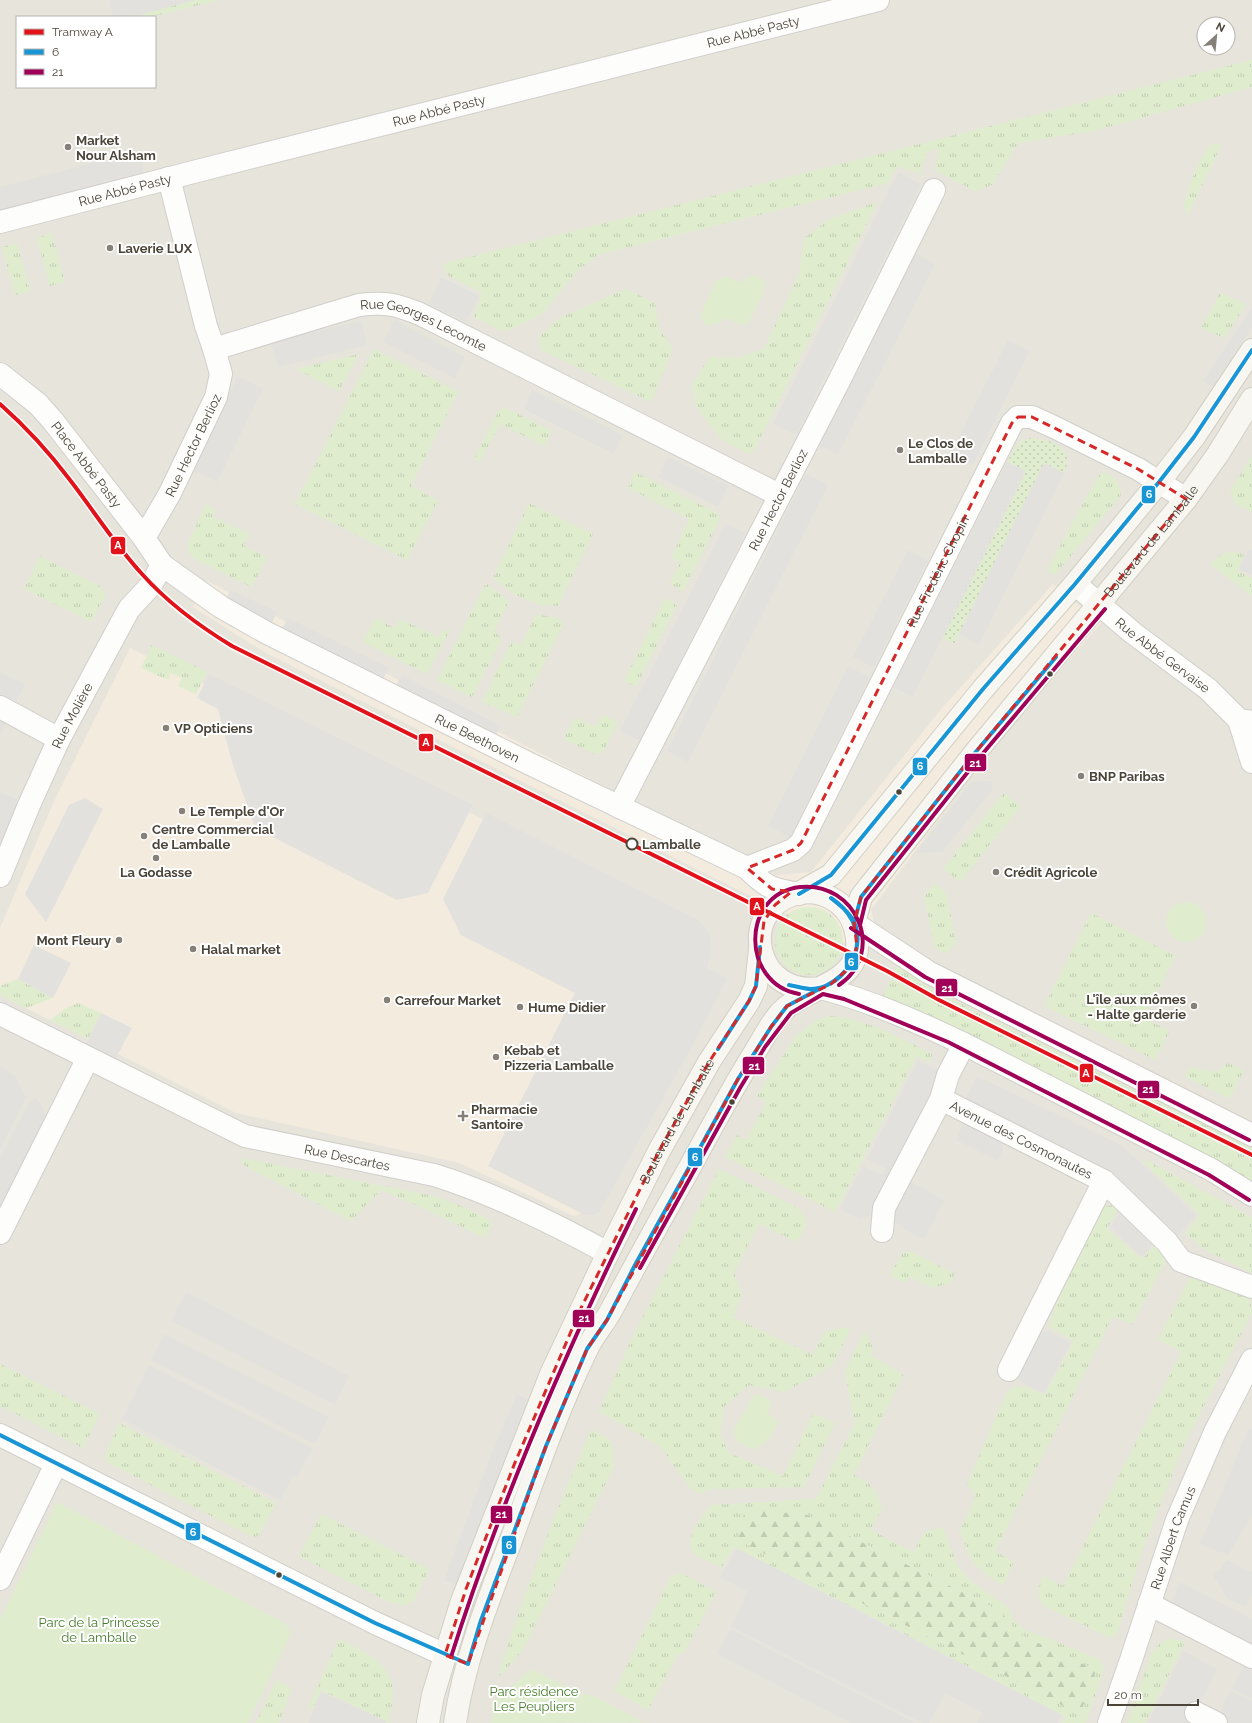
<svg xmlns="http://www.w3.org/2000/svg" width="1252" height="1723" font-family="Raleway,sans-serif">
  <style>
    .residential { fill: #e7e4db; fill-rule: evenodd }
    .commercial { fill: #f2ebde }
    .grass { fill: url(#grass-tufts); fill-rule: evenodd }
    .forest { fill: url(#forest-firs) }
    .park { fill: #dfedce }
    .garden { fill: url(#garden-dots) }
    .parking { fill: #e2e1dd }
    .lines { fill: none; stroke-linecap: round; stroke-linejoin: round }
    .street-casing { stroke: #d1cfcb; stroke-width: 24 }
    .secondary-casing { stroke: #d2cfc4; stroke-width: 24 }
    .street { stroke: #fdfdfc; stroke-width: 22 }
    .secondary { stroke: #f7f6f1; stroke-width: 22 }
    .bus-1-casing { stroke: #fff; stroke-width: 7 }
    .bus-2-casing { stroke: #fff; stroke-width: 7 }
    .bus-1 { stroke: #1895d5; stroke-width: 4 }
    .bus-2 { stroke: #a00057; stroke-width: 4 }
    .tram-1-casing { stroke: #fff; stroke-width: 7 }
    .tram-1 { stroke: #e2121a; stroke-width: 4 }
    .marked { fill: none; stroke: #d62828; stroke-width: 3; stroke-dasharray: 8 5; stroke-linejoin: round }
    .poi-dot { fill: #858178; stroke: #fff; stroke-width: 1.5 }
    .bus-dot { fill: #4a4439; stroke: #fff; stroke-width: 1.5 }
    .stop-dot { fill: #fff; stroke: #4a4439; stroke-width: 2 }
    .labels { text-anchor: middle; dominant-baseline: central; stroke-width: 4; stroke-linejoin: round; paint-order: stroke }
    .street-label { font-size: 13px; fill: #4a4439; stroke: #fff }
    .poi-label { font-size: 13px; font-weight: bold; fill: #4a4439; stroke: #fff; text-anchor: start }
    .stop-label { font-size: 13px; font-weight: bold; fill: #4a4439; stroke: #fff; text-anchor: start }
    .park-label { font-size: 13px; fill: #467d2b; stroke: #fff }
    .line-badge { stroke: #fff; stroke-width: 1.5 }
    .badge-label { font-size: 11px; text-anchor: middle; font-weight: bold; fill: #fff }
  </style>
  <defs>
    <pattern id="grass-tufts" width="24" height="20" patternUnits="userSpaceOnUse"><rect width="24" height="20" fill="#dfedce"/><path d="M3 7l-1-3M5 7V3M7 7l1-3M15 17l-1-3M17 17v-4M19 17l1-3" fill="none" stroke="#c1ccb2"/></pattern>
    <pattern id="forest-firs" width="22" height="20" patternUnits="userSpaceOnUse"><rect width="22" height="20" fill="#dfedce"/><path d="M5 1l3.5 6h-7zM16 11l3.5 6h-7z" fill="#c1ccb2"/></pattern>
    <pattern id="garden-dots" width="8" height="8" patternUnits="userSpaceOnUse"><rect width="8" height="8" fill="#dfedce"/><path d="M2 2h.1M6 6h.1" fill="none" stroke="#c1ccb2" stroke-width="1.8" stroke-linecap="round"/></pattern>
  </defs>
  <rect width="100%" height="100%" fill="#f3f2ed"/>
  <!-- residential -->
  <path class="residential" d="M0,0h1252v1723h-1252zM17,17h138v70h-138zM1204,24h24v24h-24z"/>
  <!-- commercial -->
  <path class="commercial" d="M207,581l569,294 35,-3 131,-164 111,-124 48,39 -115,133 -115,154 4,15 -9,29 -602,-302 -71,-45z
    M130,648l566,274 -98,286 -24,8 -115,-53 -223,-50 -236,-118v-67l54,-127z"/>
  <!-- grass -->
  <path class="grass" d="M196,0h24l-70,17h-5l-2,-4z
    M1252,60v27l-158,44 -76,12 -26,42 -17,6 -39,-20 2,-23 -11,4 -7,22 -23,-8 -9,17 -287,71 -21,14 -38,46 -34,17 -9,-1 -25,-13 8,-24 -35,-18 -5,-11z
    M1215,143l7,1 -34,71 -4,-9c4,-17 15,-55 31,-63z
    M873,203l3,2 -121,244 -6,5 -28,-15 -25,-32 -4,-22 17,-28 27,1 28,-9 35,-75 5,-36 24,-18z
    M52,233l13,49 -15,4 -13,-48z
    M17,243l13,48 -15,4 -13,-48z
    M626,289l29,14 4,25 14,21 -22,53 -110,-52 -3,-12 21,-20z
    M1220,293l26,11 -22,34 -23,-10z
    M374,349l84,43 -47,94 27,15 -31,59 -112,-56z
    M359,354l-20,37 -43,-22z
    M506,408l46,23 -7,15 -45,-22 -20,38 -6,-3 25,-49z
    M1252,456v56l-17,-8 -5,-14z
    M635,472l82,41 3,6 -37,72 -13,-7 10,-22 -9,-4 18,-39 -61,-31z
    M1103,473c13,3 16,9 18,22l-65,79h-5l-2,-1v-7l49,-90z
    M529,503l64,31 -35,72 -19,-1 -25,-11 -21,-16z
    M206,504l10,6 -3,7 36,17 -5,12 23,11 -15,30 -59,-29 -5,-7v-8z
    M1231,551l13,3 -6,17 14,7v18l-42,-32 11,-9z
    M40,556l61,31 5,8 -15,27 -67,-33z
    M488,584l21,17 -15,31 6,4v7l-28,54 -35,-17 47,-94z
    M665,598l12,7 -41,82 -12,-6z
    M536,614l21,4 7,5 -47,94 -35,-15 29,-60 10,3z
    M375,618l20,10 4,-9 40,18 4,-7h7l-23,44 -64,-32z
    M152,645l55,27 -11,22 -18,-8 4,-8 -11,-5 -3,7 -27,-12z
    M603,715l15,7 -15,30 -9,2 -29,-14v-5l8,-16 4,-1 19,9z
    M1004,793l17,13 -61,76 -17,-13z
    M934,883l12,9 10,50 -10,12 -11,-6 -11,-50z
    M775 941a34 34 0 1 1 68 0a34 34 0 1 1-68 0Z
    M1091,913l85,43 -32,62 26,13 -15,29 -111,-54z
    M897,966l40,26 315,156v35l-35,-24 -290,-145 -45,-16z
    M18,979l35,19 -27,10 -26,-13v-9z
    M78,1003l23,10 -13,26 -38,-19 15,-11z
    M830,1016c36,3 71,22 102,38l-1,9 -14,-7 -82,156 -110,-55 12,-22 9,5 20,-38 -9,-6 38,-59 21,-17z
    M1228,1063l16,7 -14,29 -45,-22 4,-10 27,5z
    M241,1158l189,37 34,12 26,13 2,4 -7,14 -62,-30 -42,-18 -30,31 -108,-56z
    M1144,1159l108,58v56l-45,-22 -22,-18 15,-18 -55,-51z
    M719,1169l79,39c14,13 7,19 -1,34l-38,-18 -25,49 8,22 -9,22 80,38 12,-23 20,-5 5,2 -17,36 -48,27 -36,-7 -25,22 -4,27 9,19 54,23 30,-63 22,10 -31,64 -94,2 -10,5 -11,-7 -28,-40 -62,-35 34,-76z
    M1111,1205l9,2 -13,21 35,31 14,-15 10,8v8l-34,65 -19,-9 -118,235 19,11 -11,23 -17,-10 -15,-15 -11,-29 16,-36 -9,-11 39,-90 7,-7h12l20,8 29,-54 -25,-14 5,-18 48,-101z
    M910,1251l45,23 -5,9 -18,5 -22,-11 -4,6 -15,-7v-3l11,-19z
    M1205,1276l45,23 2,14 -68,132 -42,106 -25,83 -7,4 -66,-32c-8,-11 -6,-18 -1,-30l20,10 118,-234 -23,-12 31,-61z
    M867,1333l6,16 -2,6 32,20 -49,100 16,9 1,4 5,4 6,16 -11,22 43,22 9,-19 20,-6 15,40 14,15 36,25 6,14 10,8 75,30 5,10 -18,54h-24l3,-7 -331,-169 -12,20c-9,-4 -21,-8 -28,-14 -13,-10 9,-39 17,-48l105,-6 39,-76 -10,-51 18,-38zM745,1510l60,4 195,97 19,23 77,36 -16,44z
    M0,1364l100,50 -17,34 -83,-42z
    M119,1423l157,80 -17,33 -7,1 -146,-75 -1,-6z
    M591,1429l19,11 4,12v15l-91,183 -22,25h-3c26,-84 59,-165 93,-246z
    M321,1514l108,55 -16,33 -9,3 -13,-2 -92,-47z
    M681,1573l35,19 -32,61 -6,1 -30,56 -34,-19 56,-113 4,-3z
    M1168,1638l17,4 -40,81h-18l24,-69 7,-9z
    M339,1639c19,10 47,20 53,44 3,12 -2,28 -3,40l-68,-33 -10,22 -2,-7z
    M276,1680l16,8 -13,35h-23z"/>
  <!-- forest -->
  <path class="forest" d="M745,1510l60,4 195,97 19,23 77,36 -16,44 -342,-174z"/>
  <!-- park -->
  <path class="park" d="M727,276l13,7 8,-6 10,-1 7,7 -2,10 -15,31 -7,1 -16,-7 -9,6 -10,1 -6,-8 16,-37z
    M1166 922a20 20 0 1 1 40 0a20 20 0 1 1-40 0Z
    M755,1394l16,6 -3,13 9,8c-3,16 -11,21 -24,29l-16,-8 -4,-11z
    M57,1502l229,122 5,9 -43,90h-248v-103z
    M531,1669l50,25 11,1 52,27 -153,1 5,-23z"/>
  <!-- garden -->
  <path class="garden" d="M1031,438c13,1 37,5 36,23 0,4 -2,9 -3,12l-20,-10 -90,181 -12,-6 84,-167 -19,-9 12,-20z"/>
  <!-- parking -->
  <path class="parking" d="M109,0h87l-66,17h-17z
    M139,151l7,33 -146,38v-35z
    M898,172l23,12 -125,251 -23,-11z
    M915,253l20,11 -97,191 -21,-11z
    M441,277l38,19 -13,26 -37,-18z
    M1252,308v19l-40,60 -9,-6z
    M394,320l71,37 -10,21 -71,-36z
    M361,321l6,24 -89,22 -7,-25z
    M1008,340l22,11 -57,114 -22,-12z
    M238,376l25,13 -46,93 -25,-12z
    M532,390l91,45 -9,19 -90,-45z
    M668,457l60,29 -10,21 -60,-30z
    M1007,462l19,9 -113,226 -20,-10z
    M1044,463l20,10 -85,172 -20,-11z
    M806,474l22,11 -140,277 -21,-11z
    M726,523l19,10 -105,208 -20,-10z
    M1249,549l3,1v25l-13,-6z
    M908,550l20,10 -54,107 -21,-10z
    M231,590l46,22 -10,21 -46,-26z
    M288,618l101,50 -11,20 -101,-51z
    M848,666l21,11 -79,160 -22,-11z
    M0,672l25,12 -25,51z
    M209,674l264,131 -45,88 -31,7 -142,-72 -23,-66 -14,-53 -21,-11z
    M402,675l99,51 -10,18 -100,-50z
    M992,781v9l-50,62 -26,1 55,-71z
    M0,792l29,13 -29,71z
    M85,798l18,11 -57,113 -21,-28 44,-89z
    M486,813l212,107 12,14 1,18 -4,16 20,10 -37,72 -91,162 -7,3h-7l-97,-49 87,-173 -114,-58 -18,-36z
    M34,945l37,18 -18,35 -35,-19z
    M101,1013l31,15 -22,41 -29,-15z
    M918,1061l30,14 -47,101 43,24 -20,39 -20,-9 -20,-22 -23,12 -21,-11 23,-43 19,10 4,-7 -19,-10z
    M0,1066l15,10 11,21 -26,53z
    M977,1076l144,69 75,70 -27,30 -10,-9 -17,21 -32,-30 17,-23 -118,-70 -11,27 -42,-21 12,-27 -8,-4z
    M36,1097l10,17 12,6 -58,113v-74l29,-56z
    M186,1292l163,84 -14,29 -164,-84z
    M1049,1331l22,12 -27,49 -20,-8 -12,-11 15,-40z
    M164,1334l165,83 -14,27 -164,-84z
    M149,1365l163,83 -15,29 -4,-2 -13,25 -158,-81z
    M517,1394l22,11 -73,184 -22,-9 45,-120z
    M1249,1428l3,1v86l-24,40 -28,-11z
    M737,1549l325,166 -4,8h-81l5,-10 -37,-20 -16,30h-7l-191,-96 17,-35 -28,-15z
    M1226,1560l26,12v22l-6,13 -18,-8 -15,-24 8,-6z
    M1180,1582l72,37v79l-20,-9 16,-33 -81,-42z
    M730,1629l185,94h-64l-134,-69z
    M1184,1651l33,18 -27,54h-42z
    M1231,1691l21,10v22h-43l6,-1z
    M321,1692l65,29v2h-78z"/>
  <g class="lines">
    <!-- street casing -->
    <g class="street-casing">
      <g id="street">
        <path id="s1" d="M169,178l37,148 8,23 145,-44c27,-3 36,-1 61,9l359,181"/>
        <path id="s2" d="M0,222l205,-53 673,-169"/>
        <path id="s3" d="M0,374l38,30 15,17 91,117 18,27 59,42 46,26 261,130 219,105c20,20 24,21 52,26"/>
        <path id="s4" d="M144,538l26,-45 46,-96 5,-23 -7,-25"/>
        <path id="s5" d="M1075,584l58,49 75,56 31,31 13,2"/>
        <path d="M0,707l59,32"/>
        <path d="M1239,720l13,42"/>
        <path id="s6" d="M619,807l219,-424 96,-193"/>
        <path id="s7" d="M747,868l46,-18 8,-7 211,-420 6,-6h14l24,11 82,41 48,30"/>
        <path id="s8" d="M0,876l29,-71 30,-66 65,-121 5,-9 22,-24 11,-20"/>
        <path d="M854,923l74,49 324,163"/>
        <path d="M821,988c50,13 97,34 143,56l248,126 40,25"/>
        <path id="s9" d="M0,1014l245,122 189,39c59,18 119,48 174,78"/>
        <path d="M941,1099l7,-24 16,-31"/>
        <path id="s10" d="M882,1231l2,-23 57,-109 163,82 63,61 14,19 71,26"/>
        <path d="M0,1233l88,-175"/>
        <path d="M1009,1370l95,-189"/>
        <path d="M0,1435l375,188 70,32"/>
        <path d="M0,1579l56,-115"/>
        <path d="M1149,1604l103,53"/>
        <path d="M1196,1713l20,10"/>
        <path id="s11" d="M1109,1723l22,-63 46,-140 38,-88 37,-72"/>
      </g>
    </g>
    <!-- secondary casing -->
    <g class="secondary-casing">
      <g id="secondary">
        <path d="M799,893l32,-18 152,-186 92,-105 84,-102 35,-45 58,-87"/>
        <path id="s12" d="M854,923l7,-26 113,-143 212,-255 32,-45 34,-55"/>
        <path id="s13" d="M428,1723l5,-28 29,-94 89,-227 57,-121 51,-102 50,-89 40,-61 7,-15 4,-37"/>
        <path d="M455,1723c9,-62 33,-122 55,-180 24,-65 46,-130 76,-192 7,-16 19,-28 27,-44 25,-47 51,-94 77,-140 21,-39 42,-78 65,-115 9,-14 19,-36 33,-46 30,-23 81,-26 67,-78 -8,-28 -37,-42 -63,-33 -54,18 -37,103 29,93"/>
      </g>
    </g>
    <!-- street -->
    <use href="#street" class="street"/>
    <!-- secondary -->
    <use href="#secondary" class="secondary"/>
    <!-- bus-1 casing -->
    <g class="bus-1-casing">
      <path id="bus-1" d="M799,894l32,-19 152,-186 92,-105 84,-102 35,-45 58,-87
        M854,923l7,-26 113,-143 82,-97
        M789,985c7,1 15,4 22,4 29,-1 53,-33 45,-62 -4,-13 -14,-20 -24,-28
        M821,988c42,-18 50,-64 10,-90
        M718,1049l31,-48 7,-15 4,-39
        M0,1435l375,188 93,41 12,-41 66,-177 41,-97 20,-29 28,-55 103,-186 33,-52 16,-21 34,-18"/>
    </g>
    <!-- bus-2 casing -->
    <g class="bus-2-casing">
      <path id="bus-2" d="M860,925l6,-25 113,-142 126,-149
        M851,928l74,49 324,163
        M799,994c-58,-10 -59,-100 1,-107 56,-6 87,65 39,98
        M640,1268l100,-180 25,-41 26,-34 32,-19 21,5 104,43 261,133 40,25
        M451,1657c49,-154 114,-304 185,-448"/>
    </g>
    <!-- bus-1 -->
    <use href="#bus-1" class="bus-1"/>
    <!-- bus-2 -->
    <use href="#bus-2" class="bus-2"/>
    <!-- tram-1 casing -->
    <g class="tram-1-casing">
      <path id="tram-1" d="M0,404c26,23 49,48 70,76 24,31 45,65 72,94 26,29 57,52 90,72l655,325 52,29 313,155"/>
    </g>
    <!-- tram-1 -->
    <use href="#tram-1" class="tram-1"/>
  </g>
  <!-- marked area -->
  <path class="marked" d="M1018,417h14l106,52 48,30 -212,255 -113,143 -7,26 3,24 -9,22 -17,15 -44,22 -16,21 -33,52 -131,241 -20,29 -41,97 -78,218 -23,-9 21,-66 48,-124 67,-157 78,-157 50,-89 40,-61 7,-15 8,-65 11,-16 16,-13 -19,-3 -25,-21 46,-18 8,-7 211,-420z"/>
  <!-- markers -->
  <g class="poi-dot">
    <circle cx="68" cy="147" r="4"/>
    <circle cx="110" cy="248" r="4"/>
    <circle cx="900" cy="450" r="4"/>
    <circle cx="166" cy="728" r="4"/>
    <circle cx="1081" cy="776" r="4"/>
    <circle cx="182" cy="811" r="4"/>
    <circle cx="144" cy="836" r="4"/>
    <circle cx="156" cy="858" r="4"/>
    <circle cx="996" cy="872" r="4"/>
    <circle cx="119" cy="940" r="4"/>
    <circle cx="193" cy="949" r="4"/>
    <circle cx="387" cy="1000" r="4"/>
    <circle cx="1194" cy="1006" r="4"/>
    <circle cx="520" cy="1007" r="4"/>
    <circle cx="496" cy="1057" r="4"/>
    <path d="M461 1110h4v4h4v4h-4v4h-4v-4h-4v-4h4z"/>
  </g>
  <g class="bus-dot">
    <circle cx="1050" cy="674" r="3.5"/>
    <circle cx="899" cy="792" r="3.5"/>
    <circle cx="732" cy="1102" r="3.5"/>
    <circle cx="279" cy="1575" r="3.5"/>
  </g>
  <circle class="stop-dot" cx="632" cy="844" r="5.5"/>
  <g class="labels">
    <!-- street labels -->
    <g class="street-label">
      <text stroke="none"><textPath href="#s2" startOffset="777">Rue Abbé Pasty</textPath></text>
      <text stroke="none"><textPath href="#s2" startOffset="453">Rue Abbé Pasty</textPath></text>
      <text stroke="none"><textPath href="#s2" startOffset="129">Rue Abbé Pasty</textPath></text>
      <text stroke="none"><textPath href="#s1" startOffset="397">Rue Georges Lecomte</textPath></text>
      <text stroke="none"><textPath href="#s4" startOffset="105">Rue Hector Berlioz</textPath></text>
      <text stroke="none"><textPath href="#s3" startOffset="126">Place Abbé Pasty</textPath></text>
      <text stroke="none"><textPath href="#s6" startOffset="346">Rue Hector Berlioz</textPath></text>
      <text stroke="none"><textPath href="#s12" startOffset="486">Boulevard de Lamballe</textPath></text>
      <text stroke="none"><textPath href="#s7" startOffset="364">Rue Frédéric Chopin</textPath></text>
      <text stroke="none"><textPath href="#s5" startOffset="113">Rue Abbé Gervaise</textPath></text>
      <text stroke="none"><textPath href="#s8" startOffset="176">Rue Molière</textPath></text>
      <text stroke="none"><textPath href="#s3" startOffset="612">Rue Beethoven</textPath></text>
      <text stroke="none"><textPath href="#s13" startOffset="653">Boulevard de Lamballe</textPath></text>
      <text stroke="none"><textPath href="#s10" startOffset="236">Avenue des Cosmonautes</textPath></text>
      <text stroke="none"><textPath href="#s9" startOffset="378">Rue Descartes</textPath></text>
      <text stroke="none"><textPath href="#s11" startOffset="196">Rue Albert Camus</textPath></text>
    </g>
    <!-- poi labels -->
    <g class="poi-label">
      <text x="76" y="140">Market<tspan x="76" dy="15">Nour Alsham</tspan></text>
      <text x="118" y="248">Laverie LUX</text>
      <text x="908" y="443">Le Clos de<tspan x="908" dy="15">Lamballe</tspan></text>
      <text x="174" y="728">VP Opticiens</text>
      <text x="1089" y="776">BNP Paribas</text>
      <text x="190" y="811">Le Temple d'Or</text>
      <text x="152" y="829">Centre Commercial<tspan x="152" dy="15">de Lamballe</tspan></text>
      <text x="156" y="872" text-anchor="middle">La Godasse</text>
      <text x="1004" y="872">Crédit Agricole</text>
      <text x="111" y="940" text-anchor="end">Mont Fleury</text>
      <text x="201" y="949">Halal market</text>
      <text x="1186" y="999" text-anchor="end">L'île aux mômes<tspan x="1186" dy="15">- Halte garderie</tspan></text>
      <text x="395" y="1000">Carrefour Market</text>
      <text x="528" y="1007">Hume Didier</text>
      <text x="504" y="1050">Kebab et<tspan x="504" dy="15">Pizzeria Lamballe</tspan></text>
      <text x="471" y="1109">Pharmacie<tspan x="471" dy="15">Santoire</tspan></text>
    </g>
    <!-- stop labels -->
    <g class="stop-label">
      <text x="642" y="844">Lamballe</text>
    </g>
    <!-- park labels -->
    <g class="park-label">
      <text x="99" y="1622">Parc de la Princesse<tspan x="99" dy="15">de Lamballe</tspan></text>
      <text x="534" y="1691">Parc résidence<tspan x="534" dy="15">Les Peupliers</tspan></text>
    </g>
  </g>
  <g class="line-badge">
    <rect x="1141" y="485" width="15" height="19" rx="4" fill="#1895d5"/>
    <rect x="110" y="536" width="16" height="19" rx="4" fill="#e2121a"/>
    <rect x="418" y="733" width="16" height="19" rx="4" fill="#e2121a"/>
    <rect x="964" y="753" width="23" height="19" rx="4" fill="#a00057"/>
    <rect x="912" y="757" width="16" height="19" rx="4" fill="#1895d5"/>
    <rect x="749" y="897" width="16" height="19" rx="4" fill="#e2121a"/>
    <rect x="844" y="952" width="15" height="19" rx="4" fill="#1895d5"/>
    <rect x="935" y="978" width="23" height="19" rx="4" fill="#a00057"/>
    <rect x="742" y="1056" width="23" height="19" rx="4" fill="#a00057"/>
    <rect x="1079" y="1063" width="15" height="20" rx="4" fill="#e2121a"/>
    <rect x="1137" y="1080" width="23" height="19" rx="4" fill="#a00057"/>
    <rect x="687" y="1147" width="16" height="20" rx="4" fill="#1895d5"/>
    <rect x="572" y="1309" width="23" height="19" rx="4" fill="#a00057"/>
    <rect x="490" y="1505" width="23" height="19" rx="4" fill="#a00057"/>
    <rect x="185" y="1522" width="16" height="19" rx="4" fill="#1895d5"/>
    <rect x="501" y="1535" width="16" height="20" rx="4" fill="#1895d5"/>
  </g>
  <g class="badge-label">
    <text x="1149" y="498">6</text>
    <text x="118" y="549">A</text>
    <text x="426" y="746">A</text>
    <text x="975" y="767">21</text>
    <text x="920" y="770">6</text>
    <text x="757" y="910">A</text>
    <text x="851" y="966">6</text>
    <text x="947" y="992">21</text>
    <text x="754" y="1070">21</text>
    <text x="1086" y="1077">A</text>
    <text x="1148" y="1093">21</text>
    <text x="695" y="1161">6</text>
    <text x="584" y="1322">21</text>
    <text x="501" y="1518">21</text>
    <text x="193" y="1536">6</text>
    <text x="509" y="1549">6</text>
  </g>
  <!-- legend -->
  <rect x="16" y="16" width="140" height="72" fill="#ffffff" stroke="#b7b4b0"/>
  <rect x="24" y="29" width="20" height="6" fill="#e2121a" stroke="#b7b4b0"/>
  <text x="52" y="36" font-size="12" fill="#4a4439">Tramway A</text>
  <rect x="24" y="49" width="20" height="6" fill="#1895d5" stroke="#b7b4b0"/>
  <text x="52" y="56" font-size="12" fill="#4a4439">6</text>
  <rect x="24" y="69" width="20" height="6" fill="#a00057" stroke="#b7b4b0"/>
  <text x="52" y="76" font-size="12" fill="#4a4439">21</text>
  <!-- north arrow -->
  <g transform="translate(1216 36) rotate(27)"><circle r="19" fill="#ffffff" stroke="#b7b4b0"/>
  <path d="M0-3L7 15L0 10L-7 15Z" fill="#858178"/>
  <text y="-6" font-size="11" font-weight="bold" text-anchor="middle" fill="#4a4439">N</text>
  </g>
  <!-- scale -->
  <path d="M1108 1699v6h90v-6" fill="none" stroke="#4a4439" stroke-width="2"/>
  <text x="1114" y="1699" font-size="12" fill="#4a4439" stroke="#ffffff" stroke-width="3" paint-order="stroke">20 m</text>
</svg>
